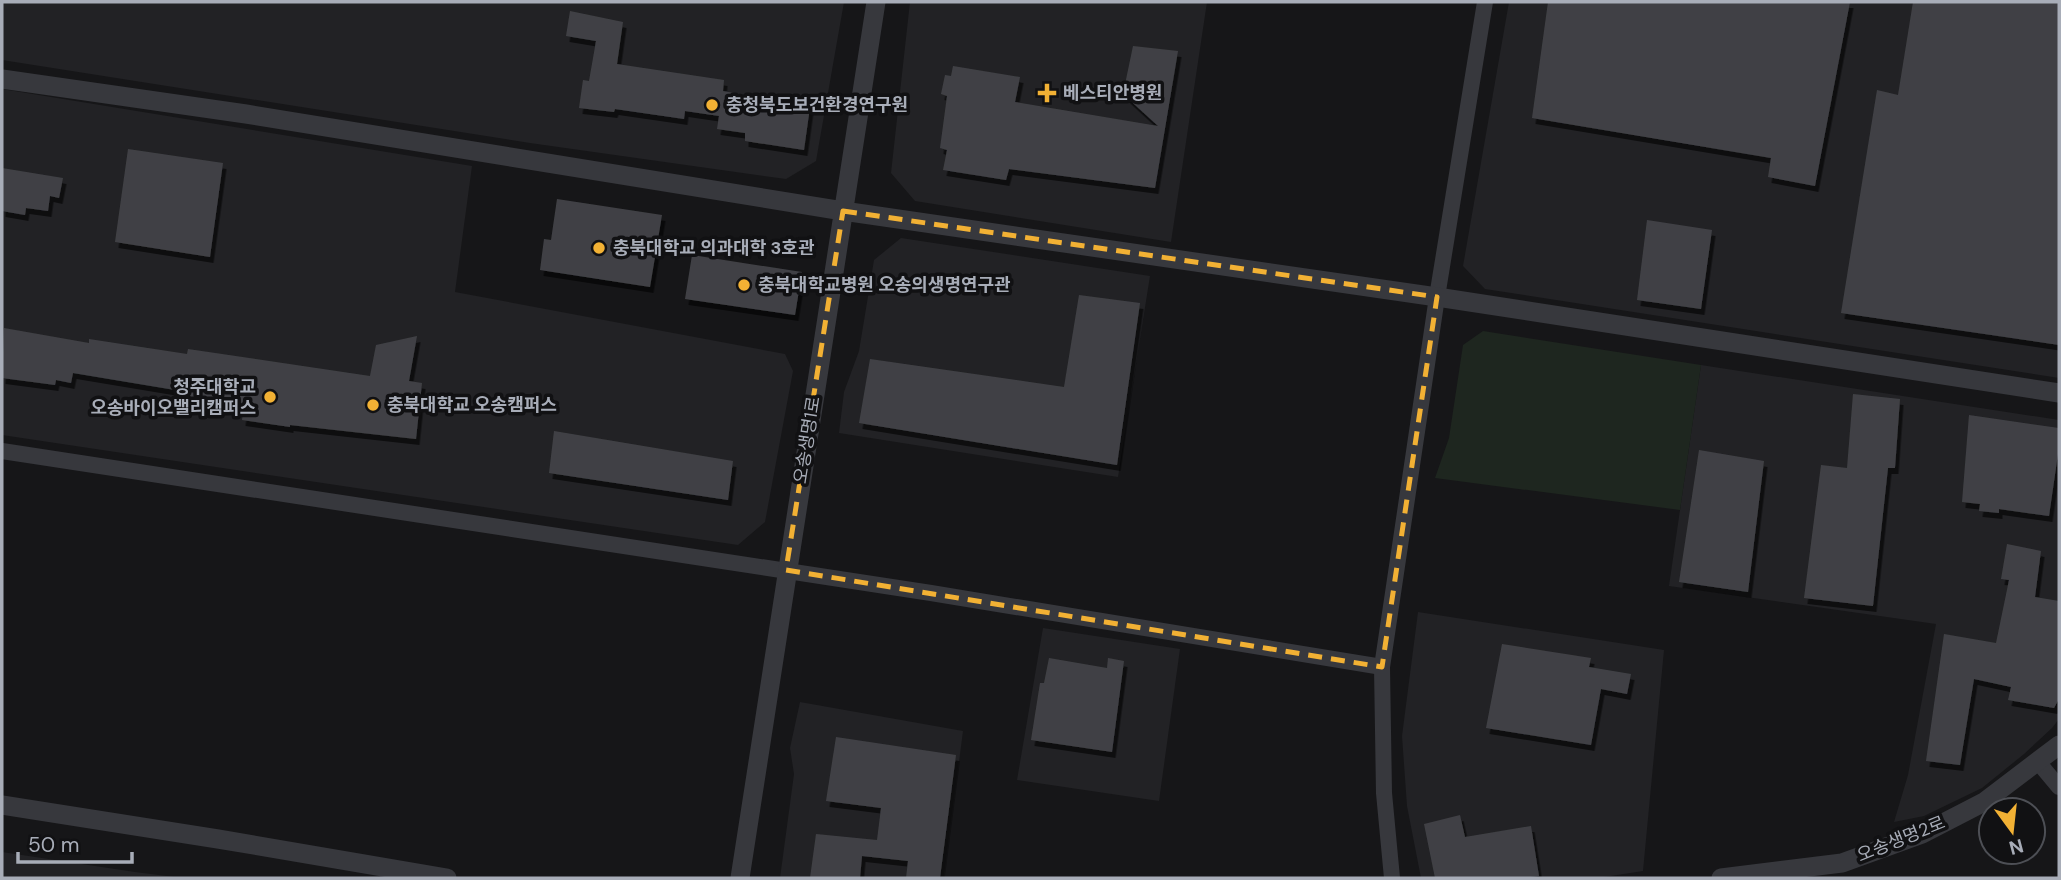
<svg xmlns="http://www.w3.org/2000/svg" width="2061" height="880" font-family="'DM Sans','Noto Sans KR',sans-serif">
  <style>
    .built { fill: #222225 }
    .green { fill: #1e261f }
    .building { fill: #404145; filter: url(#shadow) }
    .lines { fill: none; stroke-linecap: round; stroke-linejoin: round }
    .minor { stroke: #37383d; stroke-width: 16 }
    .tertiary { stroke: #37383d; stroke-width: 19 }
    .marked { fill: none; stroke: #f2b134; stroke-width: 5; stroke-dasharray: 14 9; stroke-linejoin: round }
    .poi-dot { fill: #f2b134; stroke: #111113; stroke-width: 2.5 }
    .labels { text-anchor: middle; dominant-baseline: central; stroke-width: 7; stroke-linejoin: round; paint-order: stroke }
    .poi-label { font-size: 18px; font-weight: bold; fill: #a8adb8; stroke: #111113; text-anchor: start }
    .street-label { font-size: 18px; fill: #a8adb8; stroke: #111113 }
  </style>
  <defs>
    <filter id="shadow"><feDropShadow dx="3.5" dy="6" stdDeviation="0" flood-color="#0009"/></filter>
  </defs>
  <rect width="100%" height="100%" fill="#161618"/>
  <!-- built -->
  <path class="built" d="M2,2h842l-28,159 -30,18 -256,-36 -528,-83z
    M910,2h297l-36,240 -256,-41 -24,-28z
    M1509,2h550v376l-574,-89 -22,-23z
    M2,89l470,77 -17,126 330,62 8,17 -28,151 -27,23 -736,-110z
    M901,238l249,38 -32,201 -279,-44 5,-41 15,-41 15,-91z
    M1701,365l358,55v299l-7,9 -28,26 -42,34 -58,28 -30,6 14,-47 28,-151 -267,-38z
    M1418,612l246,38 -21,221 -45,7h-177l-14,-72 -5,-70z
    M1043,628l137,21 -21,152 -142,-21z
    M800,702l163,29 -19,147h-164l14,-104 -4,-26z
    M2,852l133,20 48,6h-181z"/>
  <!-- green -->
  <path class="green" d="M1483,331l218,34 -21,145 -245,-32 14,-40 14,-93z"/>
  <!-- building -->
  <path class="building" d="M1548,2h302l-35,184 -47,-9 3,-19 -239,-40z
    M1913,2h146v343l-218,-32 36,-223 21,5z
    M570,11l53,11 -6,42 107,16 -1,11 87,16 -6,43 -59,-9v-8l-28,-4 2,-13 -34,-5 -1,8 -69,-10 -1,3 -35,-4 4,-28 6,1 7,-40 -30,-5z
    M1133,46l45,5 -23,137 -146,-19 -3,11 -63,-10 4,-20 -7,-2 7,-52 -6,-2 4,-19 6,1 2,-10 67,11 -5,25 143,24 -35,-32z
    M128,149l95,14 -13,94 -95,-15z
    M2,168l61,10 -4,20 -9,-2 -2,15 -22,-3 -1,7 -23,-4z
    M557,199l105,16 -12,72 -110,-17 4,-31 7,1z
    M1647,220l65,10 -11,79 -64,-9z
    M692,255l110,17 -7,43 -110,-16z
    M1079,295l61,8 -23,162 -258,-42 11,-64 194,28z
    M4,328l85,15v-4l98,15 1,-5 182,27 6,-31 41,-9 -8,45 13,2 -6,56 -126,-14v2l-48,-7 2,-14 -45,-7 -1,5 -18,-4 1,-9 -108,-18 -2,10 -15,-3 -1,5 -53,-7z
    M1853,394l47,5 -5,69h-7l-15,138 -69,-8 17,-133 26,3z
    M1969,415l90,13v19l-10,69 -50,-7v4l-20,-2 1,-7 -18,-2z
    M554,431l179,30 -5,39 -179,-27z
    M1699,450l65,11 -16,131 -69,-10z
    M2007,544l34,7 -6,46 24,4v98l-5,9 -46,-8 3,-13 -37,-8 -14,86 -34,-4 18,-127 52,9 13,-63 -8,-1z
    M1502,644l89,14 -2,9 42,7 -4,20 -26,-5 -10,56 -105,-17z
    M1049,658l58,10 1,-10 16,3 -12,91 -81,-12 9,-57h4z
    M836,737l120,18 -16,123h-34l2,-17 -46,-5 -2,22h-50l6,-44 61,6 4,-32 -55,-7z
    M1460,815l5,22 66,-11 8,50 -17,2h-87l-11,-54z"/>
  <g class="lines">
    <!-- minor -->
    <path class="minor" d="M2,451l929,142 451,74
      M2038,762l21,25
      M1392,878l-8,-85 -2,-126 55,-370 48,-295"/>
    <!-- tertiary -->
    <path class="tertiary" d="M2,79l244,35 597,97 594,86 622,96
      M2,805l216,34 229,39
      M740,878l136,-876
      M1721,878l121,-15 80,-29 62,-32 75,-57"/>
  </g>
  <!-- marked area -->
  <path class="marked" d="M843,211l594,86 -55,370 -596,-97z"/>
  <!-- markers -->
  <g class="poi-dot">
    <path d="M1043.5 82.5h7v7h7v7h-7v7h-7v-7h-7v-7h7z"/>
    <circle cx="712" cy="105" r="7"/>
    <circle cx="599" cy="248" r="7"/>
    <circle cx="744" cy="285" r="7"/>
    <circle cx="270" cy="397" r="7"/>
    <circle cx="373" cy="405" r="7"/>
  </g>
  <g class="labels">
    <!-- poi labels -->
    <g class="poi-label">
      <text x="1063" y="93">베스티안병원</text>
      <text x="726" y="105">충청북도보건환경연구원</text>
      <text x="613" y="248">충북대학교 의과대학 3호관</text>
      <text x="758" y="285">충북대학교병원 오송의생명연구관</text>
      <text x="256" y="387" text-anchor="end">청주대학교<tspan x="256" dy="21">오송바이오밸리캠퍼스</tspan></text>
      <text x="387" y="405">충북대학교 오송캠퍼스</text>
    </g>
    <!-- street labels -->
    <g class="street-label">
      <text transform="translate(807 440) rotate(-81)">오송생명1로</text>
      <text transform="translate(1901 839) rotate(-22)">오송생명2로</text>
    </g>
  </g>
  <!-- border -->
  <rect width="2061" height="880" fill="none" stroke="#a8adb8" stroke-width="7"/>
  <!-- north arrow -->
  <g transform="translate(2012 831) rotate(165)"><circle r="33" fill="#111113" stroke="#4d4f55" stroke-width="2"/>
  <path d="M0-5L12 26L0 18L-12 26Z" fill="#f2b134"/>
  <text y="-10" font-size="19" font-weight="bold" text-anchor="middle" fill="#a8adb8">N</text>
  </g>
  <!-- scale -->
  <path d="M18 852v10h114v-10" fill="none" stroke="#a8adb8" stroke-width="3.5"/>
  <text x="28" y="852" font-size="21" fill="#a8adb8" stroke="#111113" stroke-width="5" paint-order="stroke">50 m</text>
</svg>
